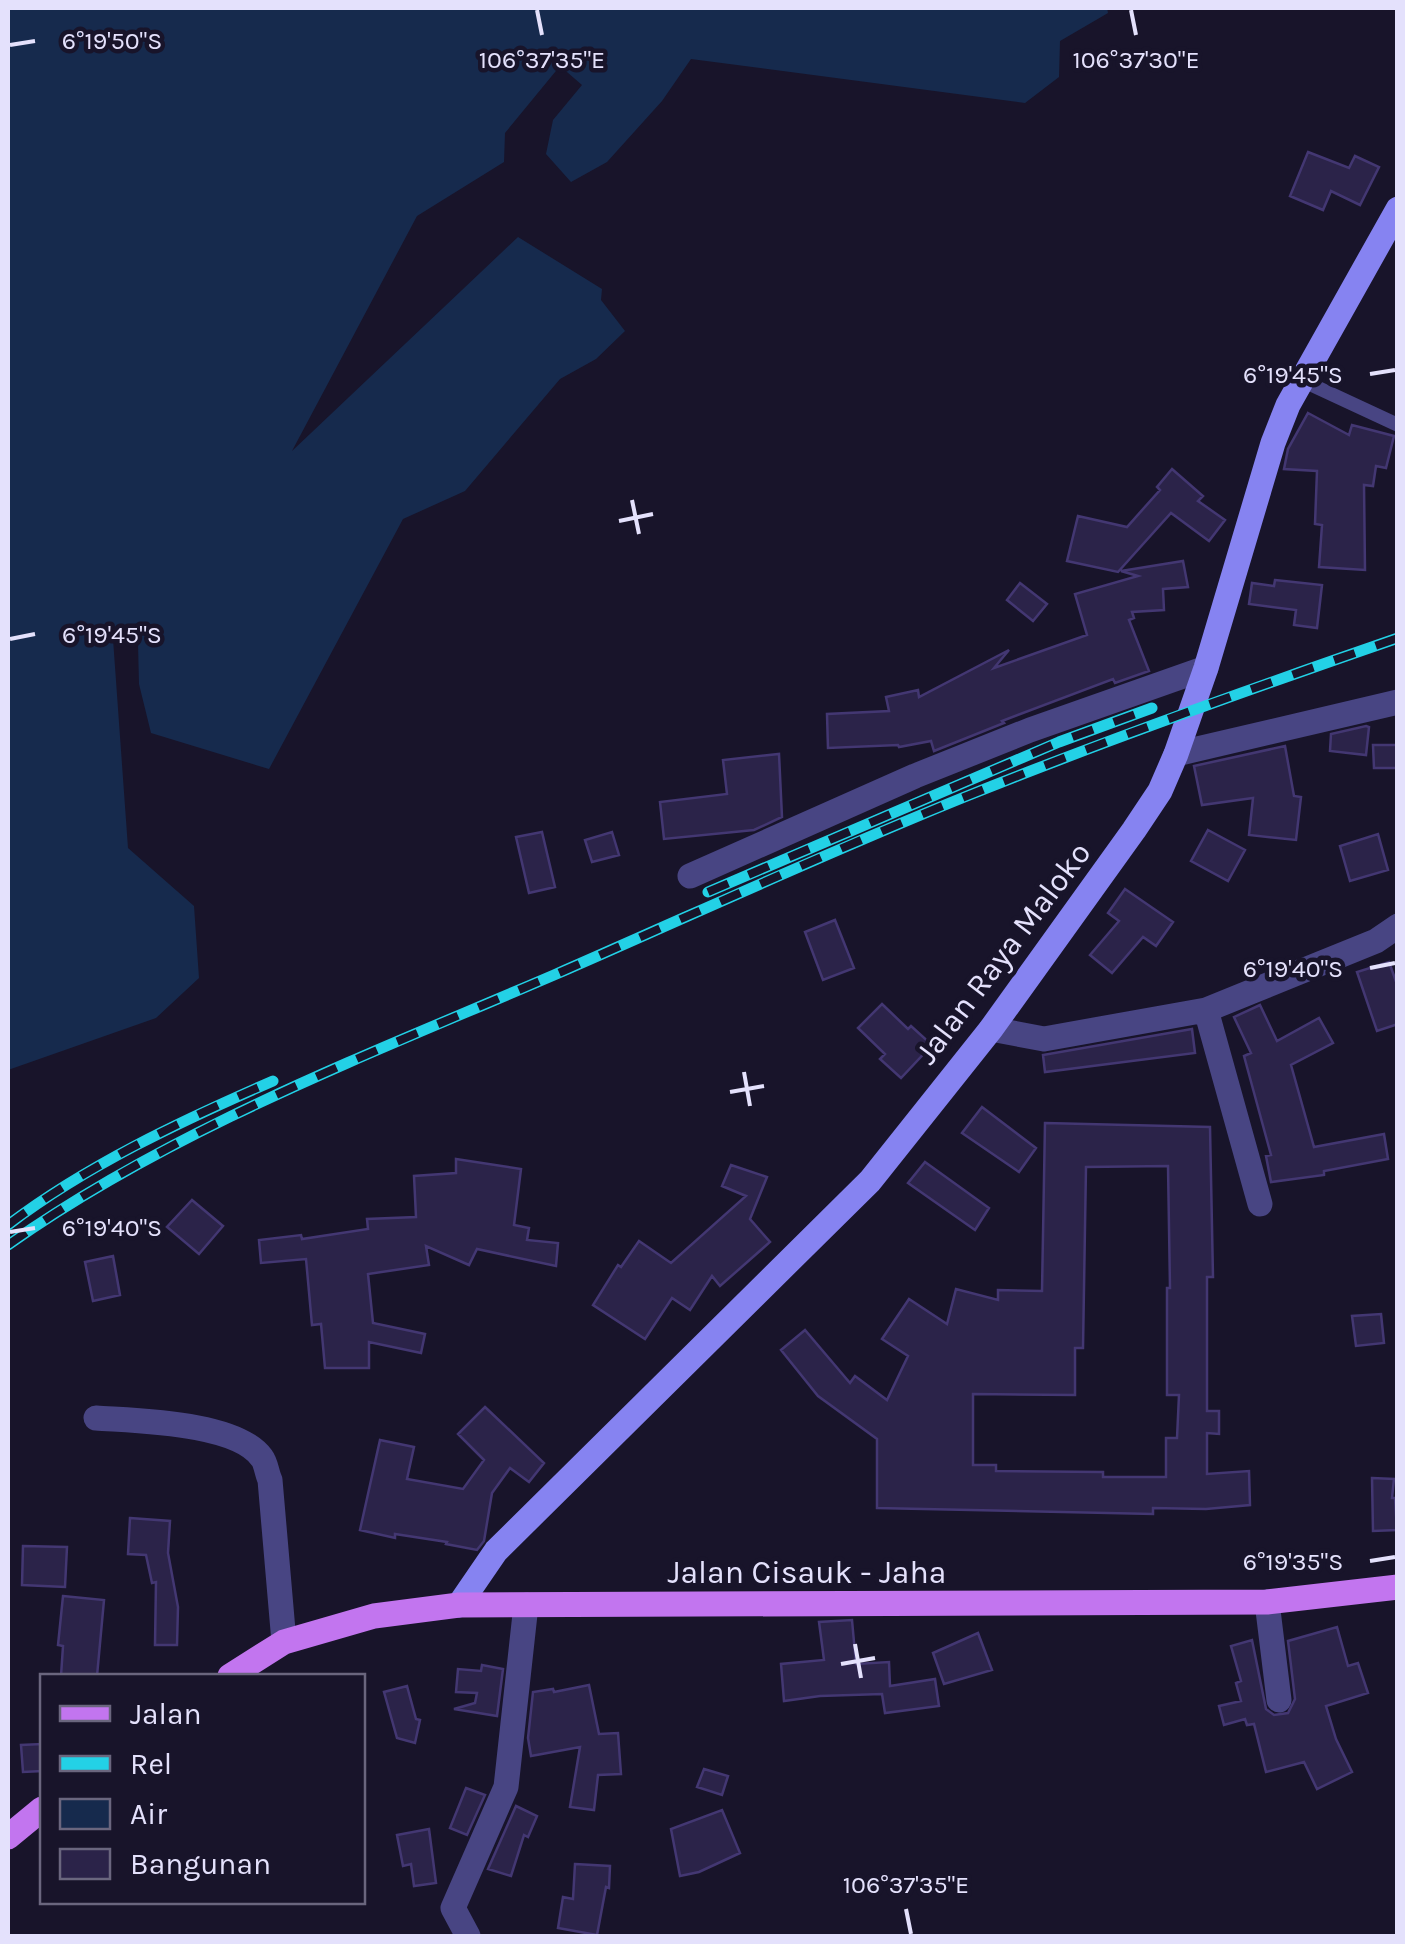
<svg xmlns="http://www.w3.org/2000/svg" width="1405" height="1944" font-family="Karla,sans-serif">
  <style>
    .water { fill: #162a4d }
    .building { fill: #2b2349; stroke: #433772; stroke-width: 2.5; fill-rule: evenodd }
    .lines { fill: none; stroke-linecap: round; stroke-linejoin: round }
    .lane { stroke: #484583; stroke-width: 14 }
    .street { stroke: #484583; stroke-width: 25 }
    .secondary { stroke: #8683f1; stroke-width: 25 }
    .primary { stroke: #c275ef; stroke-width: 25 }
    .rail-casing { stroke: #23d1e6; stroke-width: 11 }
    .rail { stroke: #18142a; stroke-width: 8; stroke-dasharray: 22; stroke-linecap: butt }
    .ticks { fill: none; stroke: #e4e1fc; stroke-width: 4 }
    .labels { text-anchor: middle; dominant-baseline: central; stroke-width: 9; stroke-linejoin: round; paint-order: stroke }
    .street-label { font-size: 32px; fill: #e4e1fc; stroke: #18142a }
    .ticks-label { font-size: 25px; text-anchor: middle; fill: #e4e1fc; stroke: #18142a; stroke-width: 9; stroke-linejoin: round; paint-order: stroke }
  </style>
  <rect width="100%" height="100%" fill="#18142a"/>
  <!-- water -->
  <path class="water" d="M8,8h1099l1,5 -48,28 -1,36 -34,26 -334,-44 -29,42 -55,61 -36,20 -25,-28 7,-34 29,-35 -22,-19 -55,67 -1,29 -87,54 -125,235 226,-214 84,52 -1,11 24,31 -29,28 -36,20 -95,112 -62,28 -134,250 -118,-36 -12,-49 -1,-41 -25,-4 15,209 66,58 5,72 -43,40 -148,52z"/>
  <!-- building -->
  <path class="building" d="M1308,152l41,16 6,-12 24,11 -19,38 -29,-14 -8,19 -33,-14z
    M1308,413l41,22 3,-10 42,11 -8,32 -10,-2 -3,20 -9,-1 1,85 -46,-3 3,-42 -7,-1 2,-53 -33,-2 4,-20z
    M1172,469l31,27 -5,5 27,19 -16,21 -38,-28 -53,59 -51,-11 11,-45 49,11 33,-37 -3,-3z
    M1183,561l5,26 -25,2 1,21 -32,2 2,6 -5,2 20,51 -34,12 -2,-4 -111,42 2,2 -70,28 -3,-10 -32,6 -1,-2 -70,3 -1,-34 62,-3 -3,-14 32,-7 1,7 90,-47 -15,18 93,-33 -12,-41 63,-18 -17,-5z
    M1275,580l47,5 -5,43 -23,-3 2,-15 -47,-6 3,-21 22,3z
    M1020,583l27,21 -14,17 -26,-21z
    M1366,726l3,1 -3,28 -36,-4 1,-17z
    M1373,745h25v23h-24z
    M1285,746l9,50 7,1 -5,43 -47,-5 4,-37 -51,7 -8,-39z
    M779,754l3,63 -28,13 -90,9 -4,-37 67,-8 -4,-34z
    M1208,830l37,20 -17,31 -37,-20z
    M542,832l13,55 -26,6 -13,-56z
    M612,832l7,23 -27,7 -7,-22z
    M1378,834l10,36 -38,11 -10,-35z
    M1125,889l48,33 -17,24 -13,-9 -31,36 -22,-18 29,-34 -11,-8z
    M835,920l19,48 -31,12 -18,-48z
    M1389,962l9,25v37l-21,7 -20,-59z
    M882,1004l26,25 3,-3 21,19 -31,33 -21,-19 5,-5 -27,-26z
    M1260,1005l17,36 42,-23 14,25 -42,22 23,82 70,-13 4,25 -64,12v4l-53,7 -5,-26 5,-1 -27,-99 7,-3 -17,-36z
    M1192,1029l3,24 -150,19 -2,-17z
    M982,1107l54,41 -17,24 -57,-39z
    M1045,1123l165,4 3,150h-6v134h12v23l-12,-1v41l42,-3 1,34 -44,4 -53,-1v6l-276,-6v-69l-59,-43 -37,-46 24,-20 45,53 5,-7 32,24 21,-44 -26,-17 27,-40 38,25 9,-35 42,11v-10l44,1zM1168,1166l2,122h-3v107h12l-2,43h-11v39h-63v-5l-107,-1v-6h-23v-71l102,1v-47h8l3,-181z
    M456,1159l65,10 -7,56 15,3 -2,12 31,3 -2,23 -79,-17 -8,16 -43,-19 3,19 -61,9 5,49 52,11 -4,19 -52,-11v26h-44l-4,-44 -9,1 -6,-66 -45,4 -2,-23 42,-5 1,4 66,-10 -1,-10 49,-2 -2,-41 42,-3z
    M925,1162l64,46 -14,22 -67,-47z
    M731,1165l36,12 -17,42 20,23 -50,44 -8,-10 -22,34 -18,-12 -27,41 -52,-34 25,-40 3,2 18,-26 32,22 75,-67 -24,-10z
    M192,1200l31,26 -24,28 -32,-27z
    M113,1256l7,39 -27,6 -8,-39z
    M1381,1314l3,29 -28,3 -4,-30z
    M485,1407l59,56 -15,19 -19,-14 -18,25 -8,48 -7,9 -31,-6 1,-2 -52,-8v4l-35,-8 20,-90 34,7 -7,32 56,10 21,-29 -26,-26z
    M1372,1478l22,1 -2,19h3l2,32 -24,1z
    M130,1518l40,3 -2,32 10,54 -1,38h-22l1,-63 -4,1 -6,-28 -18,-1z
    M23,1546l44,1 -2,40 -43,-2z
    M63,1596l41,4 -7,76h-36l2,-30 -5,-1z
    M852,1620l4,44 33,-2 1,24 45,-7 4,27 -54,7 -3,-19 -62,2 -36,5 -3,-37 43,-4 -5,-38z
    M1337,1627l11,39 10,-3 10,30 -42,13 10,33 16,33 -35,17 -13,-27 -38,10 -12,-48 -7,1 -2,-6 -21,6 -5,-19 22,-5 -5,-18 5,-2 -10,-35 21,-6 14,69 8,6 14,-2 7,-14 -7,-58z
    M978,1633l14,37 -48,14 -11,-31z
    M482,1665l21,4 -6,47 -43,-7 21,-6 2,-10 -21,-1 2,-23 23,2z
    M589,1685l10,49 19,-1 3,41 -23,1 -4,35 -24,-3 10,-60 -49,9 -3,-18 5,-46 20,-3 1,3z
    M407,1686l9,33 4,1 -5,23 -18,-5 -13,-46z
    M42,1744v27l-19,1 -2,-27z
    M704,1769l24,7 -6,19 -25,-8z
    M466,1788l19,7 -18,40 -17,-7z
    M516,1806l21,10 -9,21 -4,-2 -13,41 -23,-7z
    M722,1810l18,43 -41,19 -19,4 -9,-47z
    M429,1829l7,54 -22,3 -3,-22 -8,2 -6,-31z
    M575,1864l35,2 -1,22 -3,-1 -9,48 -39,-7 5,-31 10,2z"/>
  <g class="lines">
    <!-- lane -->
    <path class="lane" d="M1299,379l99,46"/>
    <!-- street -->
    <path class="street" d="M1176,754l222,-52
      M690,876l225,-100 115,-46 176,-62
      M1206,1010l54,194
      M991,1029l53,10 162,-29 170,-69 22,-15
      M96,1418c40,3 141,4 166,40 4,5 5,16 8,22l14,162
      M1267,1602l12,98
      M468,1936l-15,-28 53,-121 20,-182"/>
    <!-- secondary -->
    <path class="secondary" d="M459,1605l37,-54 374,-370 121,-152 143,-199 26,-39 16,-37 30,-86 67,-225 15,-38 110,-196"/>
    <!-- primary -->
    <path class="primary" d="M230,1676l54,-34 90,-26 85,-11 808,-3 131,-15
      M8,1837l34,-28"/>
    <!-- rail casing -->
    <g class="rail-casing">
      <path id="rail" d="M708,892l351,-150 93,-34
        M8,1225c79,-60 173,-104 265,-144
        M8,1245c166,-117 360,-190 546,-270 138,-60 274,-123 413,-179 142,-57 286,-108 431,-158"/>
    </g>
    <!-- rail -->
    <use href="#rail" class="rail"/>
  </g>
  <!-- ticks -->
  <path class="ticks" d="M537,10l5,25M1131,10l5,25M10,45l25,-4M1370,374l25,-4M632,500l7,34M619,521l34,-7M10,639l25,-5M1370,968l25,-5M744,1072l6,34M730,1092l34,-6M10,1232l25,-4M1370,1561l25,-4M855,1644l6,34M841,1664l34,-6M906,1909l5,25"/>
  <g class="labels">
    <!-- street labels -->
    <g class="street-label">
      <text transform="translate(1003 953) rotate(-53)">Jalan Raya Maloko</text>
      <text x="807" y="1572">Jalan Cisauk - Jaha</text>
    </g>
  </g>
  <g class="ticks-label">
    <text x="112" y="49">6°19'50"S</text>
    <text x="542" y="68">106°37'35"E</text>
    <text x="1136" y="68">106°37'30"E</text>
    <text x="1293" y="383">6°19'45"S</text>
    <text x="112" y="643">6°19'45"S</text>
    <text x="1293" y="977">6°19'40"S</text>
    <text x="112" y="1236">6°19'40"S</text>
    <text x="1293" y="1570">6°19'35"S</text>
    <text x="906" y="1893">106°37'35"E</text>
  </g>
  <!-- border -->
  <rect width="1405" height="1944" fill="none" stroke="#e4e1fc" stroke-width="20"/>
  <!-- legend -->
  <rect x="40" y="1674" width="325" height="230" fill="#18142a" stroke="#6a667e" stroke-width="2.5"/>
  <rect x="60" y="1706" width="50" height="15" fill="#c275ef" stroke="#6a667e" stroke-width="2.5"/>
  <text x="130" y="1724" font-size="30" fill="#e4e1fc">Jalan</text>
  <rect x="60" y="1756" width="50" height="15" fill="#23d1e6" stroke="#6a667e" stroke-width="2.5"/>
  <text x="130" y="1774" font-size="30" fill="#e4e1fc">Rel</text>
  <rect x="60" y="1799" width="50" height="30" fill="#162a4d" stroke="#6a667e" stroke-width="2.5"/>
  <text x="130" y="1824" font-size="30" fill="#e4e1fc">Air</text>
  <rect x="60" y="1849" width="50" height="30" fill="#2b2349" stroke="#6a667e" stroke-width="2.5"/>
  <text x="130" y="1874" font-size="30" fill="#e4e1fc">Bangunan</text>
</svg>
